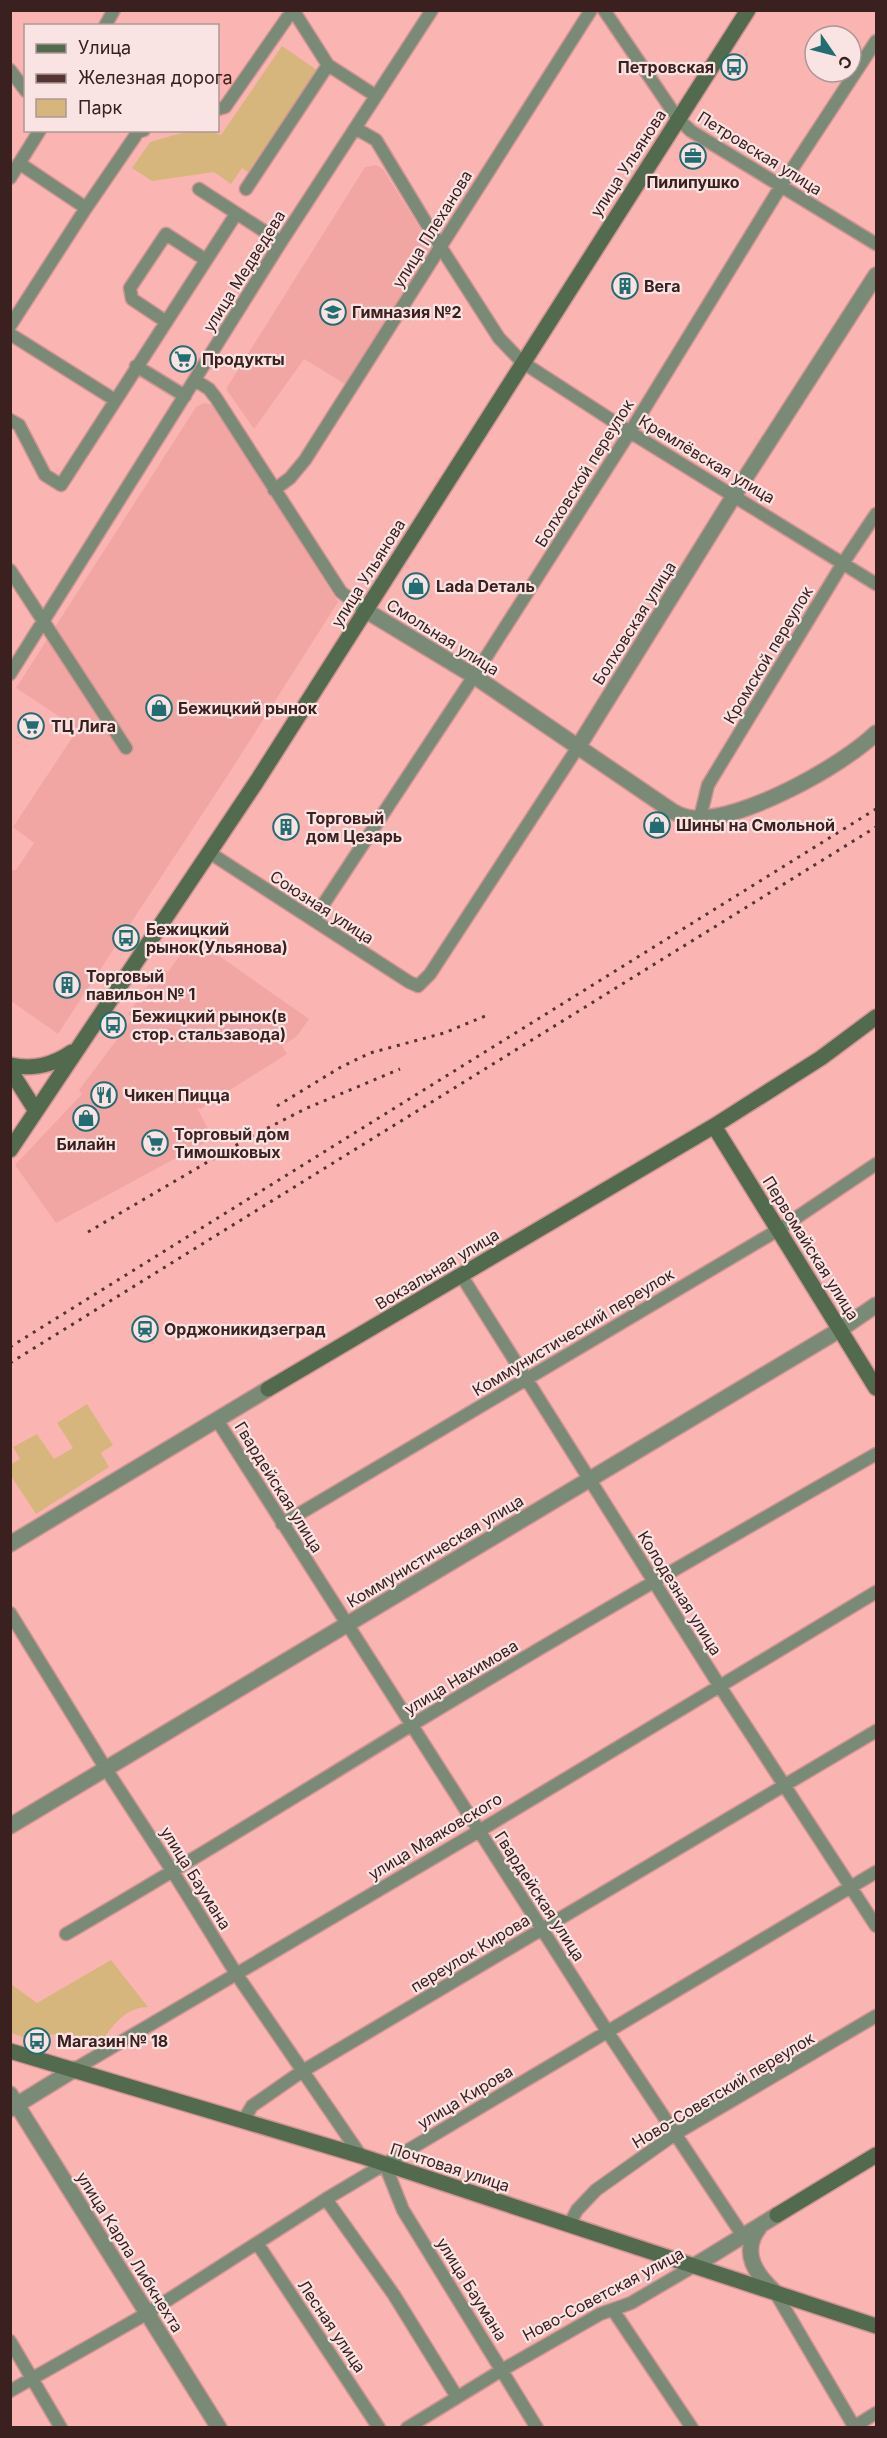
<svg xmlns="http://www.w3.org/2000/svg" width="887" height="2438" font-family="Inter,sans-serif">
  <style>
    .built { fill: #f2a6a3 }
    .green { fill: #d7b67d }
    .lines { fill: none; stroke-linecap: round; stroke-linejoin: round }
    .minor-casing { stroke: #d09492; stroke-width: 15 }
    .tertiary-casing { stroke: #d09492; stroke-width: 18 }
    .secondary-casing { stroke: #d09492; stroke-width: 18 }
    .minor { stroke: #798a76; stroke-width: 12 }
    .tertiary { stroke: #798a76; stroke-width: 15 }
    .secondary { stroke: #526b4e; stroke-width: 15 }
    .rail { stroke: #553534; stroke-width: 3; stroke-dasharray: 3 6; stroke-linecap: butt }
    .labels { text-anchor: middle; dominant-baseline: central; stroke-width: 4.5; stroke-linejoin: round; paint-order: stroke }
    .poi-label { font-size: 16px; font-weight: bold; fill: #3a201f; stroke: #fae4e3; text-anchor: start }
    .street-label { font-size: 16px; fill: #3a201f; stroke: #fae4e3 }
  </style>
  <rect width="100%" height="100%" fill="#fab5b3"/>
  <!-- built -->
  <path class="built" d="M376,165l7,4 51,82 -89,133 -41,-25 -50,70 -28,-40 139,-222z
    M204,403l10,2 124,197 -110,173 -170,259 -47,-33 -1,-74 2,-3 -2,-2v-52h6l18,-27 -21,-16 65,-98 -62,-41 180,-281z
    M191,940l21,15 3,-2 94,66 -12,17 -15,10 5,8 -87,55 -3,-1 16,30 -157,85 -41,-58 67,-71 -3,-4 54,-72 -5,-4 33,-47 7,5z"/>
  <!-- green -->
  <path class="green" d="M282,46l35,24 -69,102 -6,-4 -11,16 -17,-12 -62,9 -20,-13 18,-26c25,-7 47,-16 71,-7z
    M87,1404l26,41 -12,8 8,14 -73,47 -25,-38v-12l9,-5 -7,-12 24,-13 17,25 19,-11 -16,-25z
    M111,1960l37,47c-25,0 -38,23 -52,42l-17,-5 -7,-12 -29,4 -12,4 -20,-7v-49l26,19z"/>
  <g class="lines">
    <!-- minor casing -->
    <g class="minor-casing">
      <path id="minor" d="M293,10l35,55 48,31
        M604,10l74,109 13,12 185,113
        M105,26l9,-16
        M10,70l16,21
        M218,109l7,-2 62,-89 7,-6
        M355,128l21,12 64,106 59,92 23,24 108,70 246,152
        M10,178l30,-48
        M199,189l82,53
        M246,189l82,-124
        M86,208l52,-76 6,-2
        M165,321l-33,-22 -2,-11 36,-54 40,26
        M10,326l76,-118 -67,-45
        M10,334l105,66
        M136,366l49,30
        M195,380l14,9 7,9 125,194 24,18
        M10,420l9,5 26,50 16,10 175,-271
        M274,490l16,-12 15,-18 286,-450
        M10,570l116,178
        M10,674l271,-432 151,-232
        M700,818l8,-33 135,-222 33,-49
        M210,853l199,129 9,4 12,-12 148,-227
        M313,920l161,-244 156,-244 151,-246 95,-145
        M461,1275l258,410 157,241
        M217,1420l390,611 136,205
        M282,1524l496,-294 98,-66
        M10,1613l96,156 67,103 64,103 124,181
        M66,1934c116,-67 230,-138 344,-208 154,-93 310,-183 466,-272
        M75,2069l404,-238 397,-239
        M243,2121l9,-15 49,-34 575,-341
        M385,2165l18,45 134,218
        M326,2199l68,96 63,102
        M569,2225l8,-15 19,-20 79,-56 201,-118
        M257,2243l122,185
        M775,2292l80,136
        M613,2310l79,118
        M10,2341l51,87
        M10,2391l136,-77 180,-115 550,-327
        M407,2428l95,-58 98,-56 31,-11 63,-37
        M852,2428l24,-15"/>
    </g>
    <!-- tertiary casing -->
    <g class="tertiary-casing">
      <path id="tertiary" d="M365,610l109,66 198,135c7,4 14,7 22,7 49,3 148,-52 182,-85
        M578,747l157,-253 141,-219
        M10,1544l258,-155
        M10,1826l831,-497 35,-24
        M10,2094l209,334
        M10,2109l65,-40
        M759,2228c-19,24 -3,47 16,64
        M694,2266l83,-51"/>
    </g>
    <!-- secondary casing -->
    <g class="secondary-casing">
      <path id="secondary" d="M10,1065c24,5 43,0 62,-13
        M10,1070l26,41
        M714,1126l162,262
        M10,1150l247,-369 491,-771
        M268,1389l446,-263 107,-68 55,-41
        M10,2051l351,105 515,170
        M777,2215l99,-60"/>
    </g>
    <!-- minor -->
    <use href="#minor" class="minor"/>
    <!-- tertiary -->
    <use href="#tertiary" class="tertiary"/>
    <!-- secondary -->
    <use href="#secondary" class="secondary"/>
    <!-- rail -->
    <path class="rail" d="M277,1106l64,-39 29,-14 74,-20 46,-19
      M88,1232l164,-96 55,-28 93,-39
      M10,1347l866,-538
      M10,1363l866,-536"/>
  </g>
  <!-- icons -->
  <defs>
    <g id="bus-ring" transform="scale(1.35)"><circle r="9.5" fill="#fae4e3" stroke="#226d72" stroke-width="1.5"/><path d="M-5-6H5V4H4V6H2V4H-2V6H-4V4H-5ZM-3.5-4V0h7V-4ZM-3.5 1.2v1.5H-2V1.2ZM2 1.2v1.5H3.5V1.2Z" fill="#226d72"/></g>
    <g id="office-ring" transform="scale(1.35)"><circle r="9.5" fill="#fae4e3" stroke="#226d72" stroke-width="1.5"/><path d="M-6-3h4V-5.5h4V-3h4V5H-6ZM-1-4.5V-3h2v-1.5ZM-6 0V1H6V0Z" fill="#226d72"/></g>
    <g id="building-ring" transform="scale(1.35)"><circle r="9.5" fill="#fae4e3" stroke="#226d72" stroke-width="1.5"/><path d="M-4-6H4V6H1V3H-1V6H-4ZM-2.5-4.3h1.7v1.8h-1.7ZM.8-4.3h1.7v1.8H.8ZM-2.5-1h1.7V.8h-1.7ZM.8-1h1.7V.8H.8Z" fill="#226d72"/></g>
    <g id="school-ring" transform="scale(1.35)"><circle r="9.5" fill="#fae4e3" stroke="#226d72" stroke-width="1.5"/><path d="M0-5L7-2L0 1L-7-2ZM-4 1L0 2.5L4 1V4Q0 6-4 4Z" fill="#226d72"/></g>
    <g id="supermarket-ring" transform="scale(1.35)"><circle r="9.5" fill="#fae4e3" stroke="#226d72" stroke-width="1.5"/><path d="M-6-5.5h2.5l.6 2H6L4.5 2H-2.5L-4.4-4H-6ZM-1.5 3.2a1.3 1.3 0 1 0 .1 0ZM3 3.2a1.3 1.3 0 1 0 .1 0Z" fill="#226d72"/></g>
    <g id="shop-ring" transform="scale(1.35)"><circle r="9.5" fill="#fae4e3" stroke="#226d72" stroke-width="1.5"/><path d="M-5-2.5h2.3a2.7 3.5 0 0 1 5.4 0H5L5.5 6h-11ZM-1.5-2.5h3a1.5 2.3 0 0 0-3 0Z" fill="#226d72"/></g>
    <g id="restaurant-ring" transform="scale(1.35)"><circle r="9.5" fill="#fae4e3" stroke="#226d72" stroke-width="1.5"/><path d="M-5-6h1v4h1v-4h1v4h1v-4h1v5L-1.5 .5V6h-2V.5L-5-1ZM5-6V6H3V1.5H1.5Q1.5-4 5-6Z" fill="#226d72"/></g>
    <g id="station-ring" transform="scale(1.35)"><circle r="9.5" fill="#fae4e3" stroke="#226d72" stroke-width="1.5"/><path d="M-3-6H3Q5-6 5-4V2Q5 4 3 4L4.5 6H3L1.5 4h-3L-3 6H-4.5L-3 4Q-5 4-5 2V-4Q-5-6-3-6ZM-3.5-4v3h7v-3ZM-3.5 1v1.5H-2V1ZM2 1v1.5H3.5V1Z" fill="#226d72"/></g>
  </defs>
  <g fill-rule="evenodd">
    <use href="#bus-ring" x="734" y="67"/>
    <use href="#office-ring" x="693" y="156"/>
    <use href="#building-ring" x="625" y="286"/>
    <use href="#school-ring" x="333" y="312"/>
    <use href="#supermarket-ring" x="183" y="359"/>
    <use href="#shop-ring" x="416" y="586"/>
    <use href="#shop-ring" x="159" y="708"/>
    <use href="#supermarket-ring" x="31" y="726"/>
    <use href="#shop-ring" x="657" y="825"/>
    <use href="#building-ring" x="286" y="827"/>
    <use href="#bus-ring" x="126" y="938"/>
    <use href="#building-ring" x="67" y="985"/>
    <use href="#bus-ring" x="113" y="1025"/>
    <use href="#restaurant-ring" x="104" y="1095"/>
    <use href="#shop-ring" x="86" y="1118"/>
    <use href="#supermarket-ring" x="155" y="1143"/>
    <use href="#station-ring" x="145" y="1329"/>
    <use href="#bus-ring" x="37" y="2041"/>
  </g>
  <g class="labels">
    <!-- poi labels -->
    <g class="poi-label">
      <text x="714" y="67" text-anchor="end">Петровская</text>
      <text x="693" y="182" text-anchor="middle">Пилипушко</text>
      <text x="644" y="286">Вега</text>
      <text x="352" y="312">Гимназия №2</text>
      <text x="202" y="359">Продукты</text>
      <text x="436" y="586">Lada Dеталь</text>
      <text x="178" y="708">Бежицкий рынок</text>
      <text x="51" y="726">ТЦ Лига</text>
      <text x="306" y="818">Торговый<tspan x="306" dy="18">дом Цезарь</tspan></text>
      <text x="676" y="825">Шины на Смольной</text>
      <text x="146" y="929">Бежицкий<tspan x="146" dy="18">рынок(Ульянова)</tspan></text>
      <text x="86" y="976">Торговый<tspan x="86" dy="18">павильон № 1</tspan></text>
      <text x="132" y="1016">Бежицкий рынок(в<tspan x="132" dy="18">стор. стальзавода)</tspan></text>
      <text x="124" y="1095">Чикен Пицца</text>
      <text x="174" y="1134">Торговый дом<tspan x="174" dy="18">Тимошковых</tspan></text>
      <text x="86" y="1144" text-anchor="middle">Билайн</text>
      <text x="164" y="1329">Орджоникидзеград</text>
      <text x="57" y="2041">Магазин № 18</text>
    </g>
    <!-- street labels -->
    <g class="street-label">
      <text transform="translate(760 153) rotate(32)">Петровская улица</text>
      <text transform="translate(628 163) rotate(-57)">улица Ульянова</text>
      <text transform="translate(432 229) rotate(-58)">улица Плеханова</text>
      <text transform="translate(244 271) rotate(-58)">улица Медведева</text>
      <text transform="translate(707 459) rotate(31)">Кремлёвская улица</text>
      <text transform="translate(584 473) rotate(-58)">Болховской переулок</text>
      <text transform="translate(368 573) rotate(-58)">улица Ульянова</text>
      <text transform="translate(634 623) rotate(-58)">Болховская улица</text>
      <text transform="translate(443 637) rotate(32)">Смольная улица</text>
      <text transform="translate(768 655) rotate(-59)">Кромской переулок</text>
      <text transform="translate(322 907) rotate(33)">Союзная улица</text>
      <text transform="translate(811 1248) rotate(58)">Первомайская улица</text>
      <text transform="translate(437 1269) rotate(-31)">Вокзальная улица</text>
      <text transform="translate(573 1332) rotate(-31)">Коммунистический переулок</text>
      <text transform="translate(279 1487) rotate(58)">Гвардейская улица</text>
      <text transform="translate(435 1551) rotate(-31)">Коммунистическая улица</text>
      <text transform="translate(680 1593) rotate(58)">Колодезная улица</text>
      <text transform="translate(461 1677) rotate(-31)">улица Нахимова</text>
      <text transform="translate(435 1836) rotate(-31)">улица Маяковского</text>
      <text transform="translate(196 1878) rotate(58)">улица Баумана</text>
      <text transform="translate(540 1896) rotate(57)">Гвардейская улица</text>
      <text transform="translate(470 1953) rotate(-31)">переулок Кирова</text>
      <text transform="translate(723 2090) rotate(-31)">Ново-Советский переулок</text>
      <text transform="translate(465 2097) rotate(-31)">улица Кирова</text>
      <text transform="translate(450 2167) rotate(18)">Почтовая улица</text>
      <text transform="translate(130 2252) rotate(58)">улица Карла Либкнехта</text>
      <text transform="translate(472 2289) rotate(58)">улица Баумана</text>
      <text transform="translate(603 2294) rotate(-28)">Ново-Советская улица</text>
      <text transform="translate(332 2326) rotate(56)">Лесная улица</text>
    </g>
  </g>
  <!-- border -->
  <rect width="887" height="2438" fill="none" stroke="#3a201f" stroke-width="24"/>
  <!-- legend -->
  <rect x="24" y="24" width="195" height="108" fill="#fae4e3" stroke="#ad9695" stroke-width="1.5"/>
  <rect x="36" y="44" width="30" height="9" fill="#526b4e" stroke="#ad9695" stroke-width="1.5"/>
  <text x="78" y="54" font-size="18" fill="#3a201f">Улица</text>
  <rect x="36" y="74" width="30" height="9" fill="#553534" stroke="#ad9695" stroke-width="1.5"/>
  <text x="78" y="84" font-size="18" fill="#3a201f">Железная дорога</text>
  <rect x="36" y="99" width="30" height="18" fill="#d7b67d" stroke="#ad9695" stroke-width="1.5"/>
  <text x="78" y="114" font-size="18" fill="#3a201f">Парк</text>
  <!-- north arrow -->
  <g transform="translate(833 54) rotate(125)"><circle r="28" fill="#fae4e3" stroke="#ad9695" stroke-width="1.5"/>
  <path d="M0-4.5L10 22L0 15L-10 22Z" fill="#226d72"/>
  <text y="-9" font-size="16" font-weight="bold" text-anchor="middle" fill="#3a201f">С</text>
  </g>
</svg>
